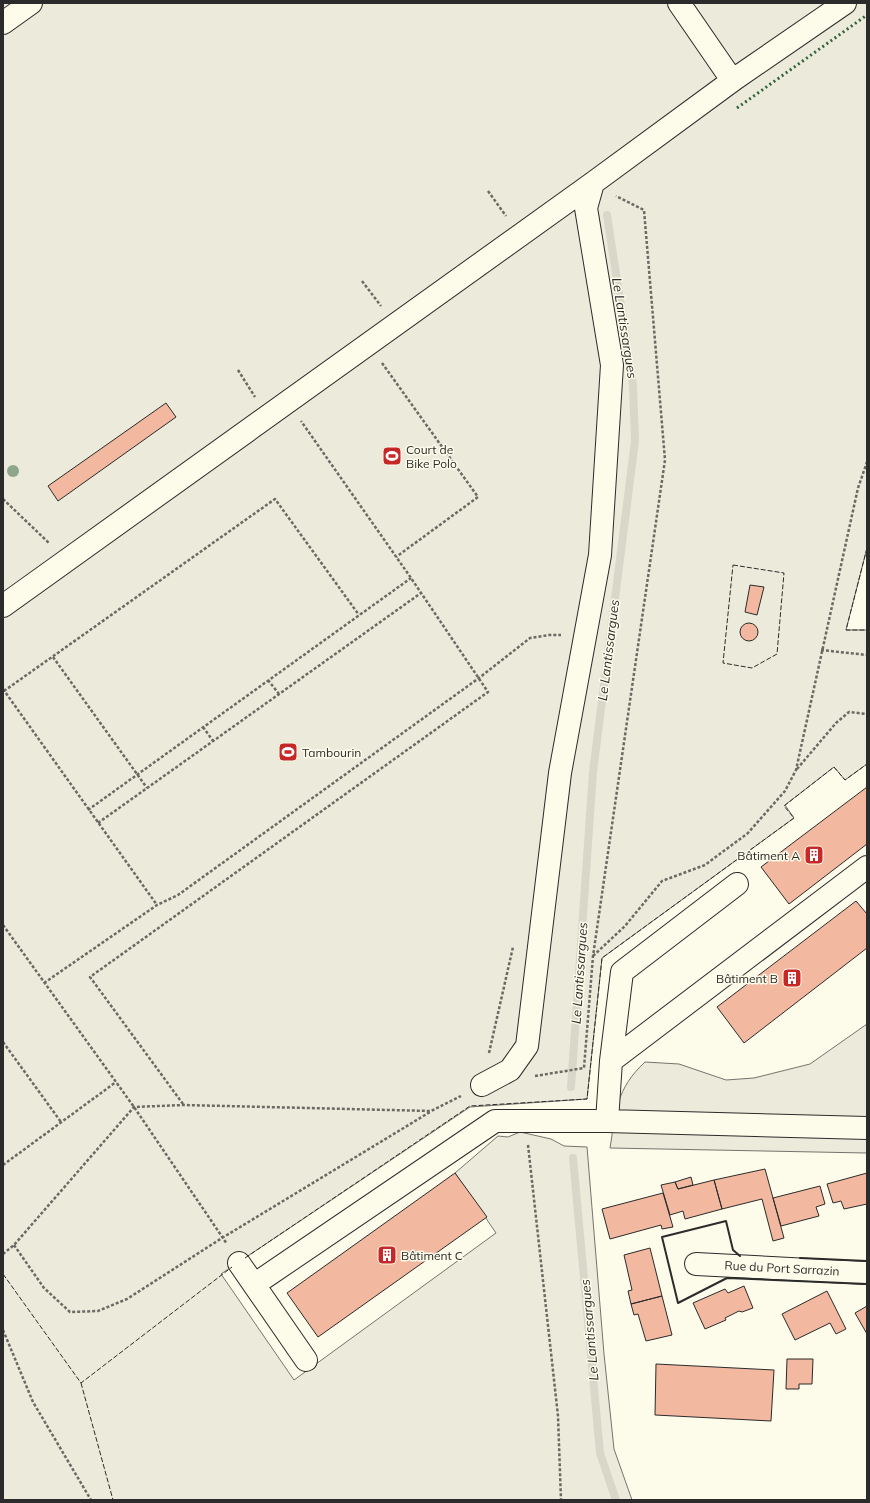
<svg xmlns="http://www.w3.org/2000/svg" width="870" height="1503" font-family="Mulish,sans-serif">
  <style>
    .green { fill: #ecebdb; stroke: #74746e }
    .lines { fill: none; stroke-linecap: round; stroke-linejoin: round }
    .stream { stroke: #d8d7c9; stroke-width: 8 }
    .building { fill: #f2b8a0; stroke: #2b2b2b }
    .minor-casing { stroke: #2b2b2b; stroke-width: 24 }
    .path { stroke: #6a6964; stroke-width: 2.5; stroke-dasharray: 3 2; stroke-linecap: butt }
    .minor { stroke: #fdfbea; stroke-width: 22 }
    .hedge { stroke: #34623c; stroke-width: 3; stroke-dasharray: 2 3; stroke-linecap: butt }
    .fence { stroke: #2b2b2b; stroke-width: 1; stroke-dasharray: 5 2; stroke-linecap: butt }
    .wall { stroke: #2b2b2b; stroke-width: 2 }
    .tree { fill: #8ea78a }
    .labels { text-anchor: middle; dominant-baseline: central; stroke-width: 3; stroke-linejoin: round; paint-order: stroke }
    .poi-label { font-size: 12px; fill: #2b2b2b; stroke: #fdfbea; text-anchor: start }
    .street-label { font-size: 12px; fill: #2b2b2b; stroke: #fdfbea }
    .water-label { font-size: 13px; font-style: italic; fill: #2b2b2b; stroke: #fdfbea }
  </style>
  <rect width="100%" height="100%" fill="#fdfbea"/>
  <!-- green -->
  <path class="green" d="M3,3h864v545l-21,82h21v134l-22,16 -11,-13 -49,38 9,13 -192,140 -15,141 -117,8 -249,167 73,106 202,-147 -41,-60 43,-37 10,1 12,-5 31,7 13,7 23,1 17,207 10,95 18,51h-629z
    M867,1024v129l-257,-5c6,-37 6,-59 35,-86l34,2 47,16 28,-2 56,-14z"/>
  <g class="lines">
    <!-- stream -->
    <path class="stream" d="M571,1087l22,-315 42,-331 -2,-56 -26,-170
      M573,1158l27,295 16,47"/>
  </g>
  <!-- building -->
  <path class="building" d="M166,403l10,14 -118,84 -10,-15z
    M750,585l14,2 -7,28 -12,-3z
    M740 632a9 9 0 1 1 18 0a9 9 0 1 1-18 0Z
    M867,787v57l-78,60 -28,-37z
    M856,901l11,13v34l-123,95 -27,-36z
    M765,1169l19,69 -11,3 -11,-42 -40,10 -8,-29z
    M455,1173l32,44 -169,120 -31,-44z
    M867,1173v31l-23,5 -3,-8 -8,2 -6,-19z
    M691,1177l2,8 -15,4 -3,-7z
    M714,1180l8,29 -37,10 -2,-8 -13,4 -9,-30 14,-3 3,7z
    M820,1186l5,18 -9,3 3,9 -38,10 -8,-28z
    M663,1193l10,34 -11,2 -1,-4 -51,14 -8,-30z
    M650,1248l12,48 -31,8 -3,-13 4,-1 -8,-35z
    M744,1286l9,22 -11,4 -3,-1 -14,7 1,2 -21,9 -12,-26 32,-14 3,4z
    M827,1291l19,38 -10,5 -6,-11 -35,17 -13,-26z
    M662,1296l10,39 -26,6 -8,-27 -4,1 -3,-11z
    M867,1306v28l-12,-21z
    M787,1359h26l-1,25h-13v5h-13z
    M656,1364l118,6 -3,51 -116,-6z"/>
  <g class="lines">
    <!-- minor casing -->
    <g class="minor-casing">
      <path id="minor" d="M679,3l53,77
        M3,23l28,-20
        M3,606l590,-423 143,-105 109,-75
        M611,1061l256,-194
        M482,1085l28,-15 17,-24 33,-273 40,-218 12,-190 -26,-157 7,-25
        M607,1121l4,-60 11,-89 115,-88
        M239,1263l67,97
        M696,1264l171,9
        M255,1284l240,-163h112l260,7"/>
    </g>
    <!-- path -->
    <path class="path" d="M488,191l18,25
      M362,281l19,25
      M382,363l96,134 -82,60
      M238,370l17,27
      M3,499l46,44
      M821,650l46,5
      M53,657l94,131
      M268,680l11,14
      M3,689l154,216
      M4,691l271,-192 84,116
      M203,727l10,14
      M797,769l39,-46 13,-11 18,2
      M88,810l323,-232
      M98,823l323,-230
      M3,925l131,182 93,137
      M593,956l32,-30 37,-45 43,-16 43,-32 37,-42 11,-21 62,-282 9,-26
      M44,983l113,-78 21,-10 301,-217 51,-40 19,-3h12
      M3,1042l58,80
      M489,1053l24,-106
      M535,1076l49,-8 9,-112 72,-496 -21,-250 -28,-14
      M183,1104l-93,-127 398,-285 -77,-114 -110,-157
      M528,1145l30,271 3,84
      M3,1165l113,-83
      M14,1245l30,43 26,24 28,-1 29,-12 95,-61 208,-126
      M3,1254l11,-9 120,-138 50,-2 247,6 30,-15
      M3,1330l30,72 58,98"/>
    <!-- minor -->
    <use href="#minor" class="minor"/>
    <!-- hedge -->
    <path class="hedge" d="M737,108l130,-93"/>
    <!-- fence -->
    <path class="fence" d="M867,548l-21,82h21
      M733,565l51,8 -7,81 -25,14 -29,-5z
      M245,1258l225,-152 117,-7 15,-141 192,-140 -10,-12 50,-39 11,13 22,-16
      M3,1274l78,109 151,-116
      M81,1383l32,117"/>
    <!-- wall -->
    <path class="wall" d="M740,1256l-7,-6 -7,-29 -64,16 16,66 49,-25 140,6
      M800,1258l67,3"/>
  </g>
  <!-- trees -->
  <circle class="tree" cx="13" cy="471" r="6"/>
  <!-- icons -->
  <defs>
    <g id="stadium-square" transform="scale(1)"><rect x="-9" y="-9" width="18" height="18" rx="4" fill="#c62828" stroke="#fdfbea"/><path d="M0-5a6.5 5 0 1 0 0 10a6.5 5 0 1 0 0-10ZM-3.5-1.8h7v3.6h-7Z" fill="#fff"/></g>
    <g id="building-square" transform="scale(1)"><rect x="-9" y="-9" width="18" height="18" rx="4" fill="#c62828" stroke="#fdfbea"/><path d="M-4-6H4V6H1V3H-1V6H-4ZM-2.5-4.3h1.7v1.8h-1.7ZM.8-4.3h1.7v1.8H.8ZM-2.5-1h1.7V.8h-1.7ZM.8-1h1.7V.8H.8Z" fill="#fff"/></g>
  </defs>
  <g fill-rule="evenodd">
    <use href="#stadium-square" x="392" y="456"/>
    <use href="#stadium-square" x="288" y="752"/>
    <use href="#building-square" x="814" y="855"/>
    <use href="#building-square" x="792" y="978"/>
    <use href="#building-square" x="387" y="1255"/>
  </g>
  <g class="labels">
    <!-- poi labels -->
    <g class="poi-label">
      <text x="406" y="449">Court de<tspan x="406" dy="14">Bike Polo</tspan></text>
      <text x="302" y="752">Tambourin</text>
      <text x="800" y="855" text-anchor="end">Bâtiment A</text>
      <text x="778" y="978" text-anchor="end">Bâtiment B</text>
      <text x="401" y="1255">Bâtiment C</text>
    </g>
    <!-- street labels -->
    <g class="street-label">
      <text transform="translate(782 1268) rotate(3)">Rue du Port Sarrazin</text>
    </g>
    <!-- water labels -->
    <g class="water-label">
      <text transform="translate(625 328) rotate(81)">Le Lantissargues</text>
      <text transform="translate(608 650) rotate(-83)">Le Lantissargues</text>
      <text transform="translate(579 973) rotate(-86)">Le Lantissargues</text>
      <text transform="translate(589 1330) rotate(-95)">Le Lantissargues</text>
    </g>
  </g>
  <!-- border -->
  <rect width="870" height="1503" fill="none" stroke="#2b2b2b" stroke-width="8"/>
</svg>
